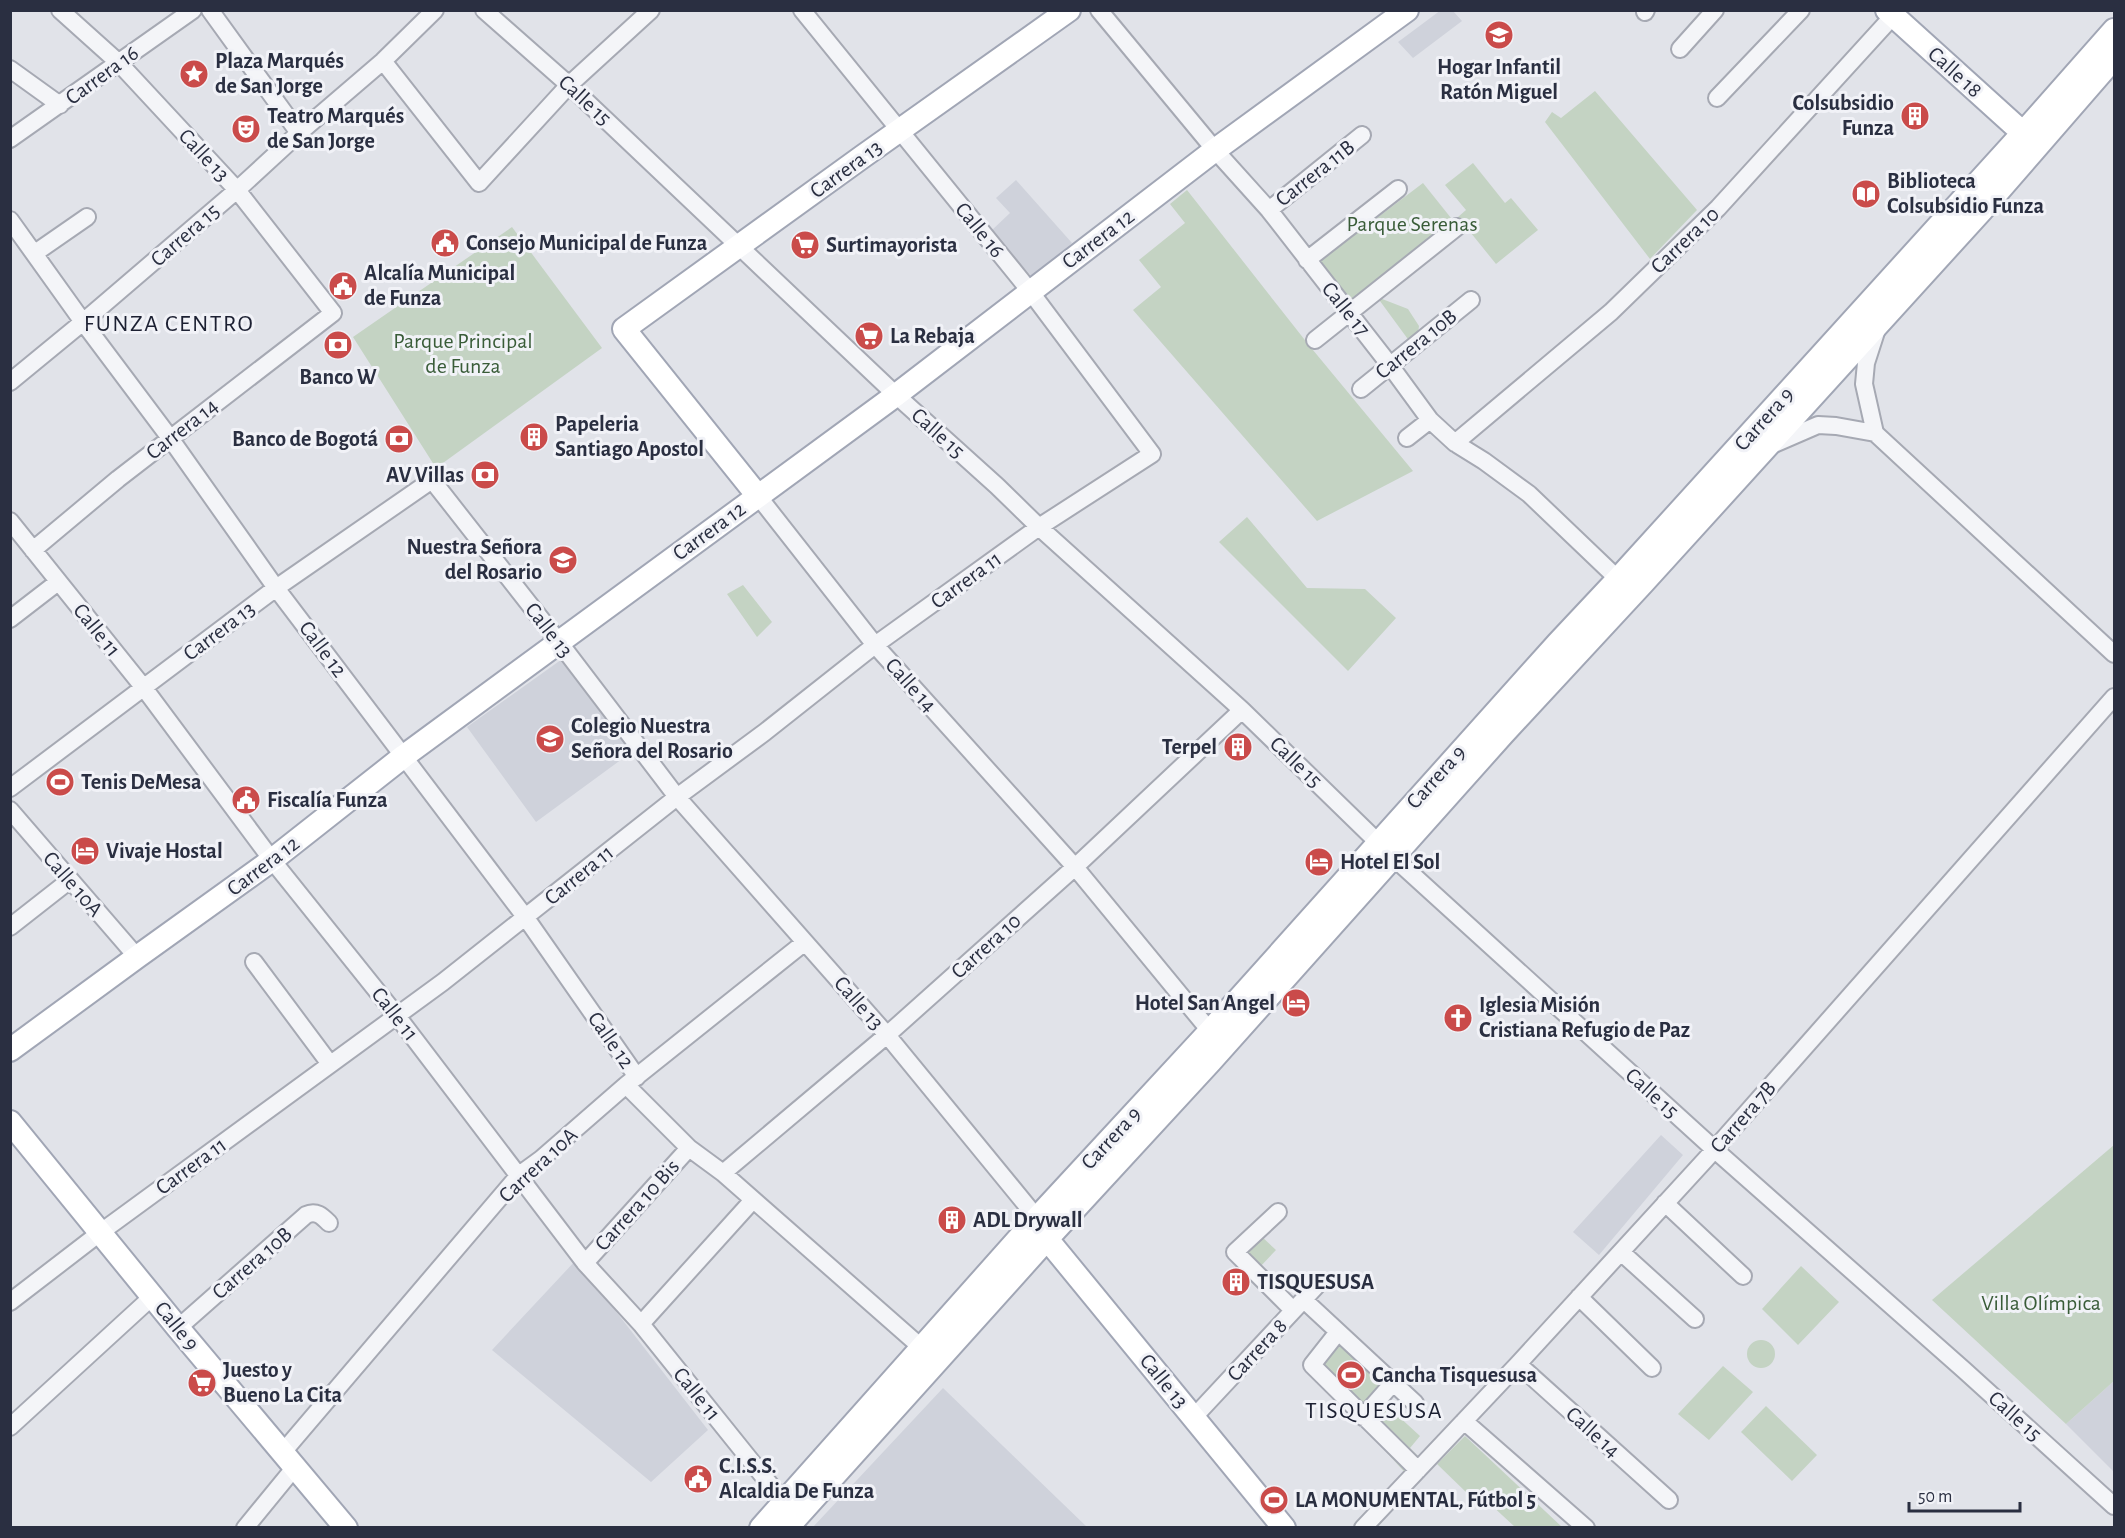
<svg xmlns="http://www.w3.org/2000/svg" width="2125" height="1538" font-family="'Alegreya Sans',sans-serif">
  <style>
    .built { fill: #cfd2db }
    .green { fill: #c4d3c3 }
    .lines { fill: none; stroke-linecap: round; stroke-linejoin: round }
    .minor-casing { stroke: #a6a9b3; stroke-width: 20 }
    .major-casing { stroke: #a1a6b5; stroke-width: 26 }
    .minor { stroke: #f4f5f8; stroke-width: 16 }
    .major { stroke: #fff; stroke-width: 22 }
    .labels { text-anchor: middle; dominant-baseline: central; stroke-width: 6; stroke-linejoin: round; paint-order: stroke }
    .poi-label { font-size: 22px; font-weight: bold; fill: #2a2f41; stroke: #f1f2f7; text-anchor: start }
    .street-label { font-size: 22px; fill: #2a2f41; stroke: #f1f2f7 }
    .park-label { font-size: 22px; fill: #395c38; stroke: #f1f2f7 }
    .neighbourhood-label { font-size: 24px; letter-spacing: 1.5px; fill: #1c2032; stroke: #f1f2f7 }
  </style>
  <rect width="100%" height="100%" fill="#e1e3e9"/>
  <!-- built -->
  <path class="built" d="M1441,10l12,1 9,10 -49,37 -15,-16z
    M1016,180l56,63 -39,35 -42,-47 19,-18 -14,-15z
    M565,657l68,94 -97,71 -69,-95z
    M1661,1135l22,20 -84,100 -26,-23z
    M576,1260l132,170 -57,52 -159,-132z
    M2114,1381v91l-48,-48z
    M943,1388l144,139h-274z"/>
  <!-- green -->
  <path class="green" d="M1595,91l102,119 -47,49 -105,-137 7,-10 9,6z
    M1473,163l32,40 6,-5 27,32 -42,34 -38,-47 8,-7 -21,-25z
    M1423,183l32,40 -105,78 -31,-39z
    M1187,190l121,154 105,127 -96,50 -184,-211 28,-23 -22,-27 46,-37 -15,-19z
    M512,227l90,121 -166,120 -83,-131z
    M1377,297l31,12 11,17 -1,7 -8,9z
    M1247,517l60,71 58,1 31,29 -48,53 -129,-129z
    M743,585l29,37 -15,15 -30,-43z
    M2114,1145v236l-48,43 -134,-124z
    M1260,1235l16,15 -17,18 -16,-16z
    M1801,1266l38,36 -41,43 -36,-36z
    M1340,1340l47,44 -24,27 -48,-44z
    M1747 1354a14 14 0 1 1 28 0a14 14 0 1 1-28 0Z
    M1723,1366l30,26 -44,48 -31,-26z
    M1383,1402l37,34 -10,12 13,13 -15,15 -47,-52z
    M1766,1406l51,49 -25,26 -51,-49z
    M1465,1436l97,91h-47l-39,-36 -6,5 -33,-32z"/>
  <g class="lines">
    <!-- minor casing -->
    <g class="minor-casing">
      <path id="minor" d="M210,10l89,123
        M484,10l85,75 327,310 101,91 42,41 203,183 151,147 321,292 250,221 150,136
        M1099,10l116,140 54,60 120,154 41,56 25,23 29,18 45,33 89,85
        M1645,12l1,-2
        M1680,49l35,-39
        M383,61l96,122 90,-98 82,-75
        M10,69l50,36
        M1717,98l84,-88
        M10,139l183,-129
        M1269,210l93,-75
        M10,220l73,102 87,116 106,150 250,330 111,159
        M35,253l52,-36
        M1307,260l91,-71
        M1315,340l142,-113
        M10,382l73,-60 154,-132 62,-57 84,-72 52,-51
        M1361,389l110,-89
        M1875,433l-11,-49 2,-21 11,-34
        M1407,438l23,-18
        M1455,443l156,-131 107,-104 175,-192
        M1774,444l44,-19 18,1 39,7 239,221
        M758,496l117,149 200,222 135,164
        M10,521l134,167 128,172 125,156 188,247 56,61 143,178
        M33,550l85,-71 215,-166 -96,-123 -118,-127 -59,-53
        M10,619l48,-37
        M10,788l266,-200 156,-108 127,162 118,155 210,238 150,183
        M10,810l127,147
        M10,927l60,-47
        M254,962l76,102
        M626,1085l63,63 34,25 199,175
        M723,1173l164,-138 188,-168 167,-157
        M1665,1203l78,73
        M1278,1212l-43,40 58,58
        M1621,1252l74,67
        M585,1263l104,-115
        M1579,1297l73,71
        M1304,1300l111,103
        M10,1302l91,-70 342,-250 234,-185 88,-65 110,-87 164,-118 113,-73 -122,-163 -228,-281
        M641,1324l112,-124
        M178,1328l128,-113c10,-5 16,1 23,8
        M1338,1332l-26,33 106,105
        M1518,1364l151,136
        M1194,1417l126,-135
        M1363,1417l30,-34
        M1464,1421l122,107
        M10,1427l143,-131
        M283,1452l236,-277 22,-16 85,-74 179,-143
        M245,1528l50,-61
        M1363,1528l155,-164 188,-205 408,-462"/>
    </g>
    <!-- major casing -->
    <g class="major-casing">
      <path id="major" d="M1887,10l136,123
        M758,496l-134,-167 238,-172 207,-147
        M10,1050l127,-93 135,-97 132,-104 492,-361 319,-245 192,-140
        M10,1122l168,206 168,200
        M1042,1228l5,11 237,289
        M761,1528l276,-310 173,-187 347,-387 61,-65 405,-446 91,-103
        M787,1528l260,-289 164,-178 292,-327 140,-151 339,-373 132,-152"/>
    </g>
    <!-- minor -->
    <use href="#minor" class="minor"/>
    <!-- major -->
    <use href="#major" class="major"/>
  </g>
  <!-- icons -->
  <defs>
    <g id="school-disc" transform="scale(1.5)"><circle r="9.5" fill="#ca4b4a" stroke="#f1f2f7"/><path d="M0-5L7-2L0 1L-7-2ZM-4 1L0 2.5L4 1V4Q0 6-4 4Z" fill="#fff"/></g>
    <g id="sight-disc" transform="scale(1.5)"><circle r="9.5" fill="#ca4b4a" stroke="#f1f2f7"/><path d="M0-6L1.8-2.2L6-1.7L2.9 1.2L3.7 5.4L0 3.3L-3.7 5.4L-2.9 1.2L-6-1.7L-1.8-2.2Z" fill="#fff"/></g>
    <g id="building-disc" transform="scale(1.5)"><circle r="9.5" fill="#ca4b4a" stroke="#f1f2f7"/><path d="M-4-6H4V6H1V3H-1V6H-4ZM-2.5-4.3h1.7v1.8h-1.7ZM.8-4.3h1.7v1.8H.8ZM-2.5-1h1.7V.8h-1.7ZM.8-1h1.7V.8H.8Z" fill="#fff"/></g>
    <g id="theatre-disc" transform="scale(1.5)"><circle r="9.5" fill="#ca4b4a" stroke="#f1f2f7"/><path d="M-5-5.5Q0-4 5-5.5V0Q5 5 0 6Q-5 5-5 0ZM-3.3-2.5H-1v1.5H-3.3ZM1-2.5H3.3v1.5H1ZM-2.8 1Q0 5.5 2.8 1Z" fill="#fff"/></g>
    <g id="library-disc" transform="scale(1.5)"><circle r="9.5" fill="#ca4b4a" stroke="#f1f2f7"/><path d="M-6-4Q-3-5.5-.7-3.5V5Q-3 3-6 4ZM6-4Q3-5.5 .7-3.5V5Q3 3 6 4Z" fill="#fff"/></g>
    <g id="civic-disc" transform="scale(1.5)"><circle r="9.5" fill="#ca4b4a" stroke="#f1f2f7"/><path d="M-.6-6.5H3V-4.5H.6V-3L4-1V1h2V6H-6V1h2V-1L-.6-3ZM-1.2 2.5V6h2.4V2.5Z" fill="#fff"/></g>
    <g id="supermarket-disc" transform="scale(1.5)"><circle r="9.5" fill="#ca4b4a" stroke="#f1f2f7"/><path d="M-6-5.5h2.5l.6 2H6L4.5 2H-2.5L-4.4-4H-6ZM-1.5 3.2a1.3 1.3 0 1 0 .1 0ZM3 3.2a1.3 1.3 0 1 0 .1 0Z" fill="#fff"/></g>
    <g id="bank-disc" transform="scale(1.5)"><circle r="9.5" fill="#ca4b4a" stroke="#f1f2f7"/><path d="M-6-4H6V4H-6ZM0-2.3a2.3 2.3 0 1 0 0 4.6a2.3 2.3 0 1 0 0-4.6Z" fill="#fff"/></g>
    <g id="stadium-disc" transform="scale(1.5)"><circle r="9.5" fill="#ca4b4a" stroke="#f1f2f7"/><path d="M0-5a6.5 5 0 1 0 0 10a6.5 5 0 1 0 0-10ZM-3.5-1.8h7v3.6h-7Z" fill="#fff"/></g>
    <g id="hotel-disc" transform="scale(1.5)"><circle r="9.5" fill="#ca4b4a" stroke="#f1f2f7"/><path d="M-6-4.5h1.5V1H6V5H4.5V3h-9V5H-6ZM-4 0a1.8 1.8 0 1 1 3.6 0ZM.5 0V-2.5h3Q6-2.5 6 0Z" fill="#fff"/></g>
    <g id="church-disc" transform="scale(1.5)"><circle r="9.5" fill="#ca4b4a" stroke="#f1f2f7"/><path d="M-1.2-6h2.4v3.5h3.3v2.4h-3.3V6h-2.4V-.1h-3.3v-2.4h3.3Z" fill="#fff"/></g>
  </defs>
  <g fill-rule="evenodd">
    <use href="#school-disc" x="1499" y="35"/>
    <use href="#sight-disc" x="194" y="74"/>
    <use href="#building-disc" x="1915" y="116"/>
    <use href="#theatre-disc" x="246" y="129"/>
    <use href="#library-disc" x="1866" y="194"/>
    <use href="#civic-disc" x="445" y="243"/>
    <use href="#supermarket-disc" x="805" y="245"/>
    <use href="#civic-disc" x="343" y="286"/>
    <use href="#supermarket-disc" x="869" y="336"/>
    <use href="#bank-disc" x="338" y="345"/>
    <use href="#building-disc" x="534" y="437"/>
    <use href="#bank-disc" x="399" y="439"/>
    <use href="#bank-disc" x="485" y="475"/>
    <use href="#school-disc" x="563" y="560"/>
    <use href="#school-disc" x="550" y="739"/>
    <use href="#building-disc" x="1238" y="747"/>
    <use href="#stadium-disc" x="60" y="782"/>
    <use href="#civic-disc" x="246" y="800"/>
    <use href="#hotel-disc" x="85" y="851"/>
    <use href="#hotel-disc" x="1319" y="862"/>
    <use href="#hotel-disc" x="1296" y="1003"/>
    <use href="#church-disc" x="1458" y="1018"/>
    <use href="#building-disc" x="952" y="1220"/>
    <use href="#building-disc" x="1236" y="1282"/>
    <use href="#stadium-disc" x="1351" y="1375"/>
    <use href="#supermarket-disc" x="202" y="1383"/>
    <use href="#civic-disc" x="698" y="1479"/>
    <use href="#stadium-disc" x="1274" y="1500"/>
  </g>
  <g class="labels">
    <!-- poi labels -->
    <g class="poi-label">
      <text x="215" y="61">Plaza Marqués<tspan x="215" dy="25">de San Jorge</tspan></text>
      <text x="1499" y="67" text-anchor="middle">Hogar Infantil<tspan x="1499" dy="25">Ratón Miguel</tspan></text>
      <text x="1894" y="103" text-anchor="end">Colsubsidio<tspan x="1894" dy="25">Funza</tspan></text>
      <text x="267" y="116">Teatro Marqués<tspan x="267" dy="25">de San Jorge</tspan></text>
      <text x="1887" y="181">Biblioteca<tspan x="1887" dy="25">Colsubsidio Funza</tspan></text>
      <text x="466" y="243">Consejo Municipal de Funza</text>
      <text x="826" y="245">Surtimayorista</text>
      <text x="364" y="273">Alcalía Municipal<tspan x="364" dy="25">de Funza</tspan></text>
      <text x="890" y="336">La Rebaja</text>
      <text x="338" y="377" text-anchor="middle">Banco W</text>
      <text x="555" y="424">Papeleria<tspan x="555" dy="25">Santiago Apostol</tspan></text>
      <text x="378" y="439" text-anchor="end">Banco de Bogotá</text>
      <text x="464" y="475" text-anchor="end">AV Villas</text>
      <text x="542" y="547" text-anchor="end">Nuestra Señora<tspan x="542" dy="25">del Rosario</tspan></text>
      <text x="571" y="726">Colegio Nuestra<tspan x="571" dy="25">Señora del Rosario</tspan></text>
      <text x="1217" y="747" text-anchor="end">Terpel</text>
      <text x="81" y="782">Tenis DeMesa</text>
      <text x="267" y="800">Fiscalía Funza</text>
      <text x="106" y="851">Vivaje Hostal</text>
      <text x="1340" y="862">Hotel El Sol</text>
      <text x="1275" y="1003" text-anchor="end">Hotel San Angel</text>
      <text x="1479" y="1005">Iglesia Misión<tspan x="1479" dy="25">Cristiana Refugio de Paz</tspan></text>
      <text x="973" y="1220">ADL Drywall</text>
      <text x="1257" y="1282">TISQUESUSA</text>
      <text x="223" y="1370">Juesto y<tspan x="223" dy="25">Bueno La Cita</tspan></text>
      <text x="1372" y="1375">Cancha Tisquesusa</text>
      <text x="719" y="1466">C.I.S.S.<tspan x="719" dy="25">Alcaldia De Funza</tspan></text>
      <text x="1295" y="1500">LA MONUMENTAL, Fútbol 5</text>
    </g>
    <!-- street labels -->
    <g class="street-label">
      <text transform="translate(1955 72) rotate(42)">Calle 18</text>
      <text transform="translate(102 75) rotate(-36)">Carrera 16</text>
      <text transform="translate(585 100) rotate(43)">Calle 15</text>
      <text transform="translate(204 155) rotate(47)">Calle 13</text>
      <text transform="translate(846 169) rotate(-36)">Carrera 13</text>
      <text transform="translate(1315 173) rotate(-38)">Carrera 11B</text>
      <text transform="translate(980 230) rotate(51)">Calle 16</text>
      <text transform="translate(185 235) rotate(-41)">Carrera 15</text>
      <text transform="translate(1098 239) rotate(-37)">Carrera 12</text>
      <text transform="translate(1685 240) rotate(-44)">Carrera 10</text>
      <text transform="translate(1346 309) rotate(51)">Calle 17</text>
      <text transform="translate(1416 344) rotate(-39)">Carrera 10B</text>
      <text transform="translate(1764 419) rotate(-48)">Carrera 9</text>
      <text transform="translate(182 429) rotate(-38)">Carrera 14</text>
      <text transform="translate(938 433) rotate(42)">Calle 15</text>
      <text transform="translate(709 531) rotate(-36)">Carrera 12</text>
      <text transform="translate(966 580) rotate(-36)">Carrera 11</text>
      <text transform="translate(97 630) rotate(51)">Calle 11</text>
      <text transform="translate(549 630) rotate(52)">Calle 13</text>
      <text transform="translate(219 631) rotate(-37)">Carrera 13</text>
      <text transform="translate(323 649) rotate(53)">Calle 12</text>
      <text transform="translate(911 685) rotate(48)">Calle 14</text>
      <text transform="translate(1296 762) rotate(44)">Calle 15</text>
      <text transform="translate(1436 777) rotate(-48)">Carrera 9</text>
      <text transform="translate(263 866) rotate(-37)">Carrera 12</text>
      <text transform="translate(579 875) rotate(-39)">Carrera 11</text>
      <text transform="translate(73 884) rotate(49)">Calle 10A</text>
      <text transform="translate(986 946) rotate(-42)">Carrera 10</text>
      <text transform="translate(859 1003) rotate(49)">Calle 13</text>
      <text transform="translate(395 1014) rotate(52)">Calle 11</text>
      <text transform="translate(611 1040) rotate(55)">Calle 12</text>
      <text transform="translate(1652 1093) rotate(42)">Calle 15</text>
      <text transform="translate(1743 1117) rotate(-49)">Carrera 7B</text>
      <text transform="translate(1111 1138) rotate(-47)">Carrera 9</text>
      <text transform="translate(538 1165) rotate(-43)">Carrera 10A</text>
      <text transform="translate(191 1166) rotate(-36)">Carrera 11</text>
      <text transform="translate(637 1205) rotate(-48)">Carrera 10 Bis</text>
      <text transform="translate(252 1263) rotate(-41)">Carrera 10B</text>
      <text transform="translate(177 1326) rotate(51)">Calle 9</text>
      <text transform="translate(1257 1350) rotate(-47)">Carrera 8</text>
      <text transform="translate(1164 1381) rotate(51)">Calle 13</text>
      <text transform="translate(697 1394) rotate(51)">Calle 11</text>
      <text transform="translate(2015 1416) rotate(42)">Calle 15</text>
      <text transform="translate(1593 1432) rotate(42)">Calle 14</text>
    </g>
    <!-- park labels -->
    <g class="park-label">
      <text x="1412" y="224">Parque Serenas</text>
      <text x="463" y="341">Parque Principal<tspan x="463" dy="25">de Funza</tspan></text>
      <text x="2041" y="1303">Villa Olímpica</text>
    </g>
    <!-- neighbourhood labels -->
    <g class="neighbourhood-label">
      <text x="169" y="324">FUNZA CENTRO</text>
      <text x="1374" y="1411">TISQUESUSA</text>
    </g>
  </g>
  <!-- border -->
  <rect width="2125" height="1538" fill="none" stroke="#2a2f41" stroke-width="24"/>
  <!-- scale -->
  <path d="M1909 1502v9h111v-9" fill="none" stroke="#2a2f41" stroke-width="3"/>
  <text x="1918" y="1502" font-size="18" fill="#2a2f41" stroke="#f1f2f7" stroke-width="4.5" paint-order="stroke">50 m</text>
</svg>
